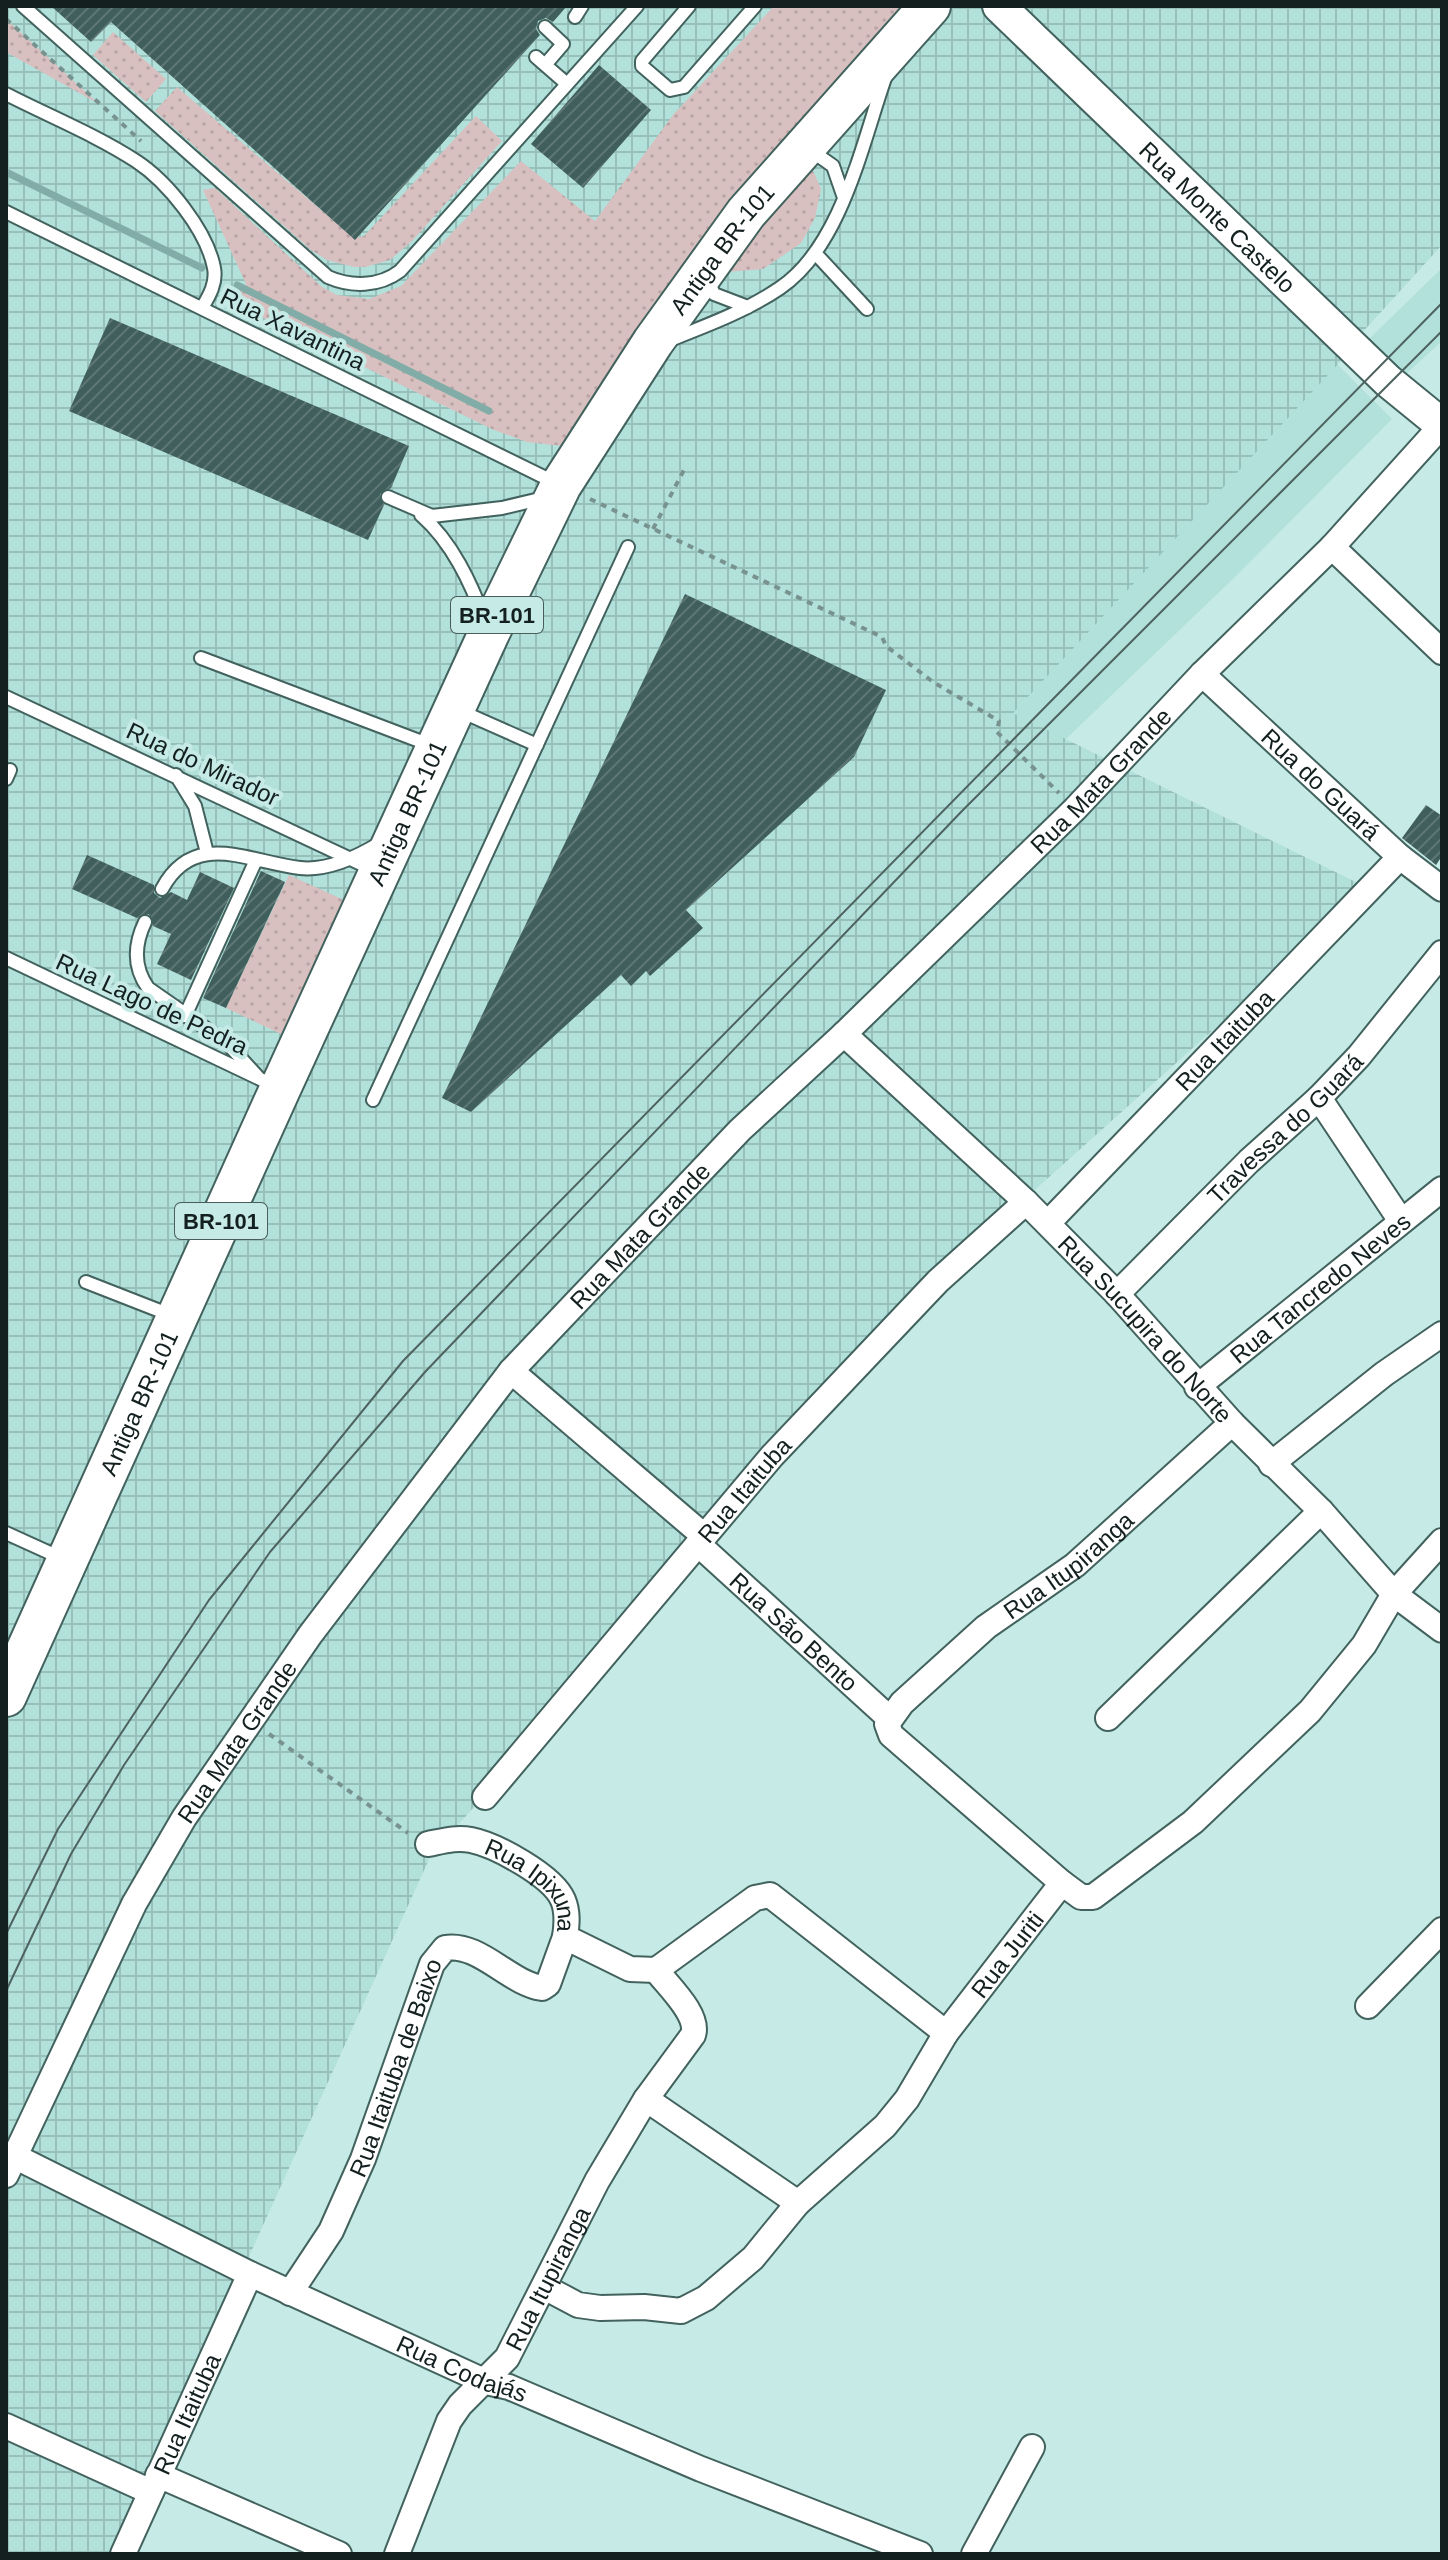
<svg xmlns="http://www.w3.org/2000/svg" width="1448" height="2560" font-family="Arial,sans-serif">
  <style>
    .built { fill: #b2e0da }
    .industrial { fill: url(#industrial-grid) }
    .grass { fill: url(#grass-dots) }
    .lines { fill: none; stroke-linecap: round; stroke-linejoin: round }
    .stream { stroke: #81aca7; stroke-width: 7 }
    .building { fill: url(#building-hatch) }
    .service-casing { stroke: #42625e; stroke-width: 16 }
    .minor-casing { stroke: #42625e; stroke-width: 28 }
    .tertiary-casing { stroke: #42625e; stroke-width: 36 }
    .primary-casing { stroke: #42625e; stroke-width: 44 }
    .path { stroke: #78928f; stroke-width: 4; stroke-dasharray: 6 6; stroke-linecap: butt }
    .service { stroke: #fff; stroke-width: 12 }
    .minor { stroke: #fff; stroke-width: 24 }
    .tertiary { stroke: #fff; stroke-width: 32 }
    .primary { stroke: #fff; stroke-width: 40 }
    .tram { stroke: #4e6360; stroke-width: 2 }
    .labels { text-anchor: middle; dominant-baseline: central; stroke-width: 8; stroke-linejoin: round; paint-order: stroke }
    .shield { fill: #c6eae5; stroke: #495d5a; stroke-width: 2 }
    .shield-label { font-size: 22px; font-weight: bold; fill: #13201f }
    .street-label { font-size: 24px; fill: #13201f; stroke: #c6eae5 }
  </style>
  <defs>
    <pattern id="industrial-grid" width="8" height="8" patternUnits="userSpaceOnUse" patternTransform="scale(2)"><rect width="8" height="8" fill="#b2e0da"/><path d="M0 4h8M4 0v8" fill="none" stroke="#98c0bb"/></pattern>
    <pattern id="grass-dots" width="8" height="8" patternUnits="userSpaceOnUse" patternTransform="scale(2)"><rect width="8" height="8" fill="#d9c0c0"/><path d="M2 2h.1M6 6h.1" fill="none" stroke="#b9a5a5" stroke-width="1.8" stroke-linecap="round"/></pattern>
    <pattern id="building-hatch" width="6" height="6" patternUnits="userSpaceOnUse" patternTransform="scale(2)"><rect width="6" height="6" fill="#405f5c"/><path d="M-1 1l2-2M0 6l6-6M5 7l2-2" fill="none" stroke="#5e7674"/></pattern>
  </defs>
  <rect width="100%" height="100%" fill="#c6eae5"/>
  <!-- built -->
  <path class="built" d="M1442,268v73l-37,34 -37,-35z
    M1317,344l75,75 -155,156 -216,207 -1015,1090z"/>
  <!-- industrial -->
  <path class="industrial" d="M6,6h1436v239l-103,113 2,3 -328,352 357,176 -371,333 -568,633 -317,699h-108z"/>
  <!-- grass -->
  <path class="grass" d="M774,6h158l-369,440 -36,-4 -33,-12 -266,-129 18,-17 -43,-94 12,-2 107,99 15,8 32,4 32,-13 120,-125 74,60 78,-106z
    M6,19l93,85 -93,-52z
    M113,32l53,47 -20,23 -53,-47z
    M177,87l177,151 10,-2 112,-120 26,25 -89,99 -23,20 -25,7h-11l-27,-7 -16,-10 -156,-139z
    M811,166l10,23 -6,29 -14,25 -38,26 -37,3z
    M289,875l57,26 -63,134 -57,-27z"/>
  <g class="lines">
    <!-- stream -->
    <path class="stream" d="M6,172l196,96
      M237,285l252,126"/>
  </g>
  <!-- building -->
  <path class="building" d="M51,6h516l-14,16 -7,-4 -8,3 -2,8 4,6 -185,205 -244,-218 -20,20z
    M599,65l52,45 -68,78 -52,-44z
    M110,318l299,128 -18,42 -11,6 4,11 -16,35 -299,-129z
    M685,594l201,96 -32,67 -168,153 17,18 -53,48 -4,-5 -15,15 -10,-11 -150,137 -29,-14z
    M1426,805l16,11v40l-6,9 -34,-27z
    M87,855l67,30v8l6,5 11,-6 16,8 13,-28 34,16 -43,92 -34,-16 14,-30 -18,-8 -4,-12 -12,4 -65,-29z
    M261,871l24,11 -59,126 -23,-10z"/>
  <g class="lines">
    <!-- service casing -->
    <g class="service-casing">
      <path id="service" d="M23,6l305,271c23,10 51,10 72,-6l237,-265
        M689,6l-47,55v5l28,24 14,-3 71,-81
        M575,17l7,-11
        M536,57l31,27
        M545,65l18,-21 -18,-17
        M6,94c43,22 90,41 130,67 32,21 71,70 78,107 3,15 -5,28 -12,40
        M809,149l24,17 10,29
        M6,212l552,272
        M816,254l51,55
        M707,279l7,15 34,13
        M670,340c38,-15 76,-29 110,-52 61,-41 82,-144 105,-210
        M388,497l44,19 70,-8 42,-10
        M421,515c31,27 50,68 64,106
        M201,658l229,87
        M6,697l368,173
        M458,710l79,35
        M176,775l19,31 12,47
        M6,779l4,-9
        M162,889c32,-60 86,-27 138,-21 28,3 57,-11 80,-25
        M145,922c-11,23 -12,45 3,66l79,55 31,34
        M6,958l271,129
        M185,1016l71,-156
        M373,1100l255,-553
        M86,1282l87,34
        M6,1533l55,25"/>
    </g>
    <!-- minor casing -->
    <g class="minor-casing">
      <g id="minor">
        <path d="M1332,547l110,105"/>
        <path id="s1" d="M1202,674l198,183 42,32"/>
        <path id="s2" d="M844,1034l182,168 91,92 115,129 89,88 73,83 48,36"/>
        <path d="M1319,1098l82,123"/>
        <path id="s3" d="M1048,1223l352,-366"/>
        <path id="s4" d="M1117,1294l132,-133 70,-63 40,-42 83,-103"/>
        <path d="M511,1371l193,165"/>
        <path id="s5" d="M1197,1387l245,-198"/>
        <path d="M1271,1464l113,-90 58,-40"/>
        <path id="s6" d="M698,1544l191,174"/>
        <path d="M1108,1718l213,-207"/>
        <path id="s7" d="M485,1797l287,-341 166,-175 88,-79"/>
        <path id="s8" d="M428,1844c15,-3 28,-7 43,-4 25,5 82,36 92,60 5,12 4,24 2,37l65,32 26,1 99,-72 15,-3 176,138"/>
        <path id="s9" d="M1062,1883l-171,-148 -4,-11 15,-21 84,-76 89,-62 157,-142"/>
        <path d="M1368,2006l74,-76"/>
        <path d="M646,2099l152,104"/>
        <path id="s10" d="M16,2157l234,117 236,108 23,5 192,82 219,85"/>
        <path id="s11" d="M6,2175l128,-271 50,-86 126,-183 201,-264 229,-241 104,-96 231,-225 127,-135 130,-127 110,-122"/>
        <path id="s12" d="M544,2287l34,18 22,3 44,-1 37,4 25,-13 47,-40 45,-55 87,-77 22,-27 39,-66 116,-150 19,14h12l100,-75 117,-111 54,-66 30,-51 48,-53"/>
        <path id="s13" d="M290,2293l41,-62 32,-72 69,-195 13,-16c34,-6 64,35 97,40l6,-4 17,-47"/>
        <path d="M6,2426l145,66"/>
        <path d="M158,2475l181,79"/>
        <path id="s14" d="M123,2554l127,-280"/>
        <path id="s15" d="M397,2554l52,-133 11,-16 47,-47 90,-177 49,-82 47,-64c7,-20 -25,-49 -37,-65"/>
        <path d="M974,2554l58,-107"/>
      </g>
    </g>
    <!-- tertiary casing -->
    <g class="tertiary-casing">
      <g id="tertiary">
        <path id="s16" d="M999,6l389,375 54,44"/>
      </g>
    </g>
    <!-- primary casing -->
    <g class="primary-casing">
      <g id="primary">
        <path id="s17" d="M6,1696l274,-607 209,-456 72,-148 92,-143 93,-129 184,-207"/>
      </g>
    </g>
    <!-- path -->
    <path class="path" d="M6,19l135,122
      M590,499l292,138 4,9 47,36 66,39 -2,11 62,61
      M653,529l32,-61
      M269,1734l139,99"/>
    <!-- service -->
    <use href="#service" class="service"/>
    <!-- minor -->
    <use href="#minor" class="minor"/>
    <!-- tertiary -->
    <use href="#tertiary" class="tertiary"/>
    <!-- primary -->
    <use href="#primary" class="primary"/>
    <!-- tram -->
    <path class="tram" d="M6,1934l52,-105 151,-229 194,-239 1039,-1058
      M6,1991l65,-137 53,-89 146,-213 155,-180 537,-561 480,-480"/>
  </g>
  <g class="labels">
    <!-- shield labels -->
    <g class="shield">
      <rect x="451" y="597" width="92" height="36" rx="6"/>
      <rect x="175" y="1203" width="92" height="36" rx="6"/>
    </g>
    <g class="shield-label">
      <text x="497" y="615">BR-101</text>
      <text x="221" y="1221">BR-101</text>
    </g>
    <!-- street labels -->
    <g class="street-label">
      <text stroke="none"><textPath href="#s16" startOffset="304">Rua Monte Castelo</textPath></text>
      <text stroke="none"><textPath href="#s17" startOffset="1618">Antiga BR-101</textPath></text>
      <text transform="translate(293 329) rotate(26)">Rua Xavantina</text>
      <text transform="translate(203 764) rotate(25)">Rua do Mirador</text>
      <text stroke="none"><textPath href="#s11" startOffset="1788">Rua Mata Grande</textPath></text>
      <text stroke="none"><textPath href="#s1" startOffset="162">Rua do Guará</textPath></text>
      <text stroke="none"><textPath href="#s17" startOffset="970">Antiga BR-101</textPath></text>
      <text transform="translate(152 1004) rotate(25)">Rua Lago de Pedra</text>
      <text stroke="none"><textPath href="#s3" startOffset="254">Rua Itaituba</textPath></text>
      <text stroke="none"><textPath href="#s4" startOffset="236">Travessa do Guará</textPath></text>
      <text stroke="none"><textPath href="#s11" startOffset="1140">Rua Mata Grande</textPath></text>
      <text stroke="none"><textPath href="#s5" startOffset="158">Rua Tancredo Neves</textPath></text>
      <text stroke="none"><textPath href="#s2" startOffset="422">Rua Sucupira do Norte</textPath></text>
      <text stroke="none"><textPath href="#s17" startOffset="322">Antiga BR-101</textPath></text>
      <text stroke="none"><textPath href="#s7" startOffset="402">Rua Itaituba</textPath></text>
      <text stroke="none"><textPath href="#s9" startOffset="480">Rua Itupiranga</textPath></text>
      <text stroke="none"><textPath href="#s6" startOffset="130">Rua São Bento</textPath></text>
      <text stroke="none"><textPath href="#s11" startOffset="492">Rua Mata Grande</textPath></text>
      <text stroke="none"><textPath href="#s8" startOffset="124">Rua Ipixuna</textPath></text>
      <text stroke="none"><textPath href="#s12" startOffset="630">Rua Juriti</textPath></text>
      <text stroke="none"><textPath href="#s13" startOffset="250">Rua Itaituba de Baixo</textPath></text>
      <text stroke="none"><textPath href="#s15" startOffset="318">Rua Itupiranga</textPath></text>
      <text stroke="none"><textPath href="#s10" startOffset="494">Rua Codajás</textPath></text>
      <text stroke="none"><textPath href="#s14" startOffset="154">Rua Itaituba</textPath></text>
    </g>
  </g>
  <!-- border -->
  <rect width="1448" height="2560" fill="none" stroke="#13201f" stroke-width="16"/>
</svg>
